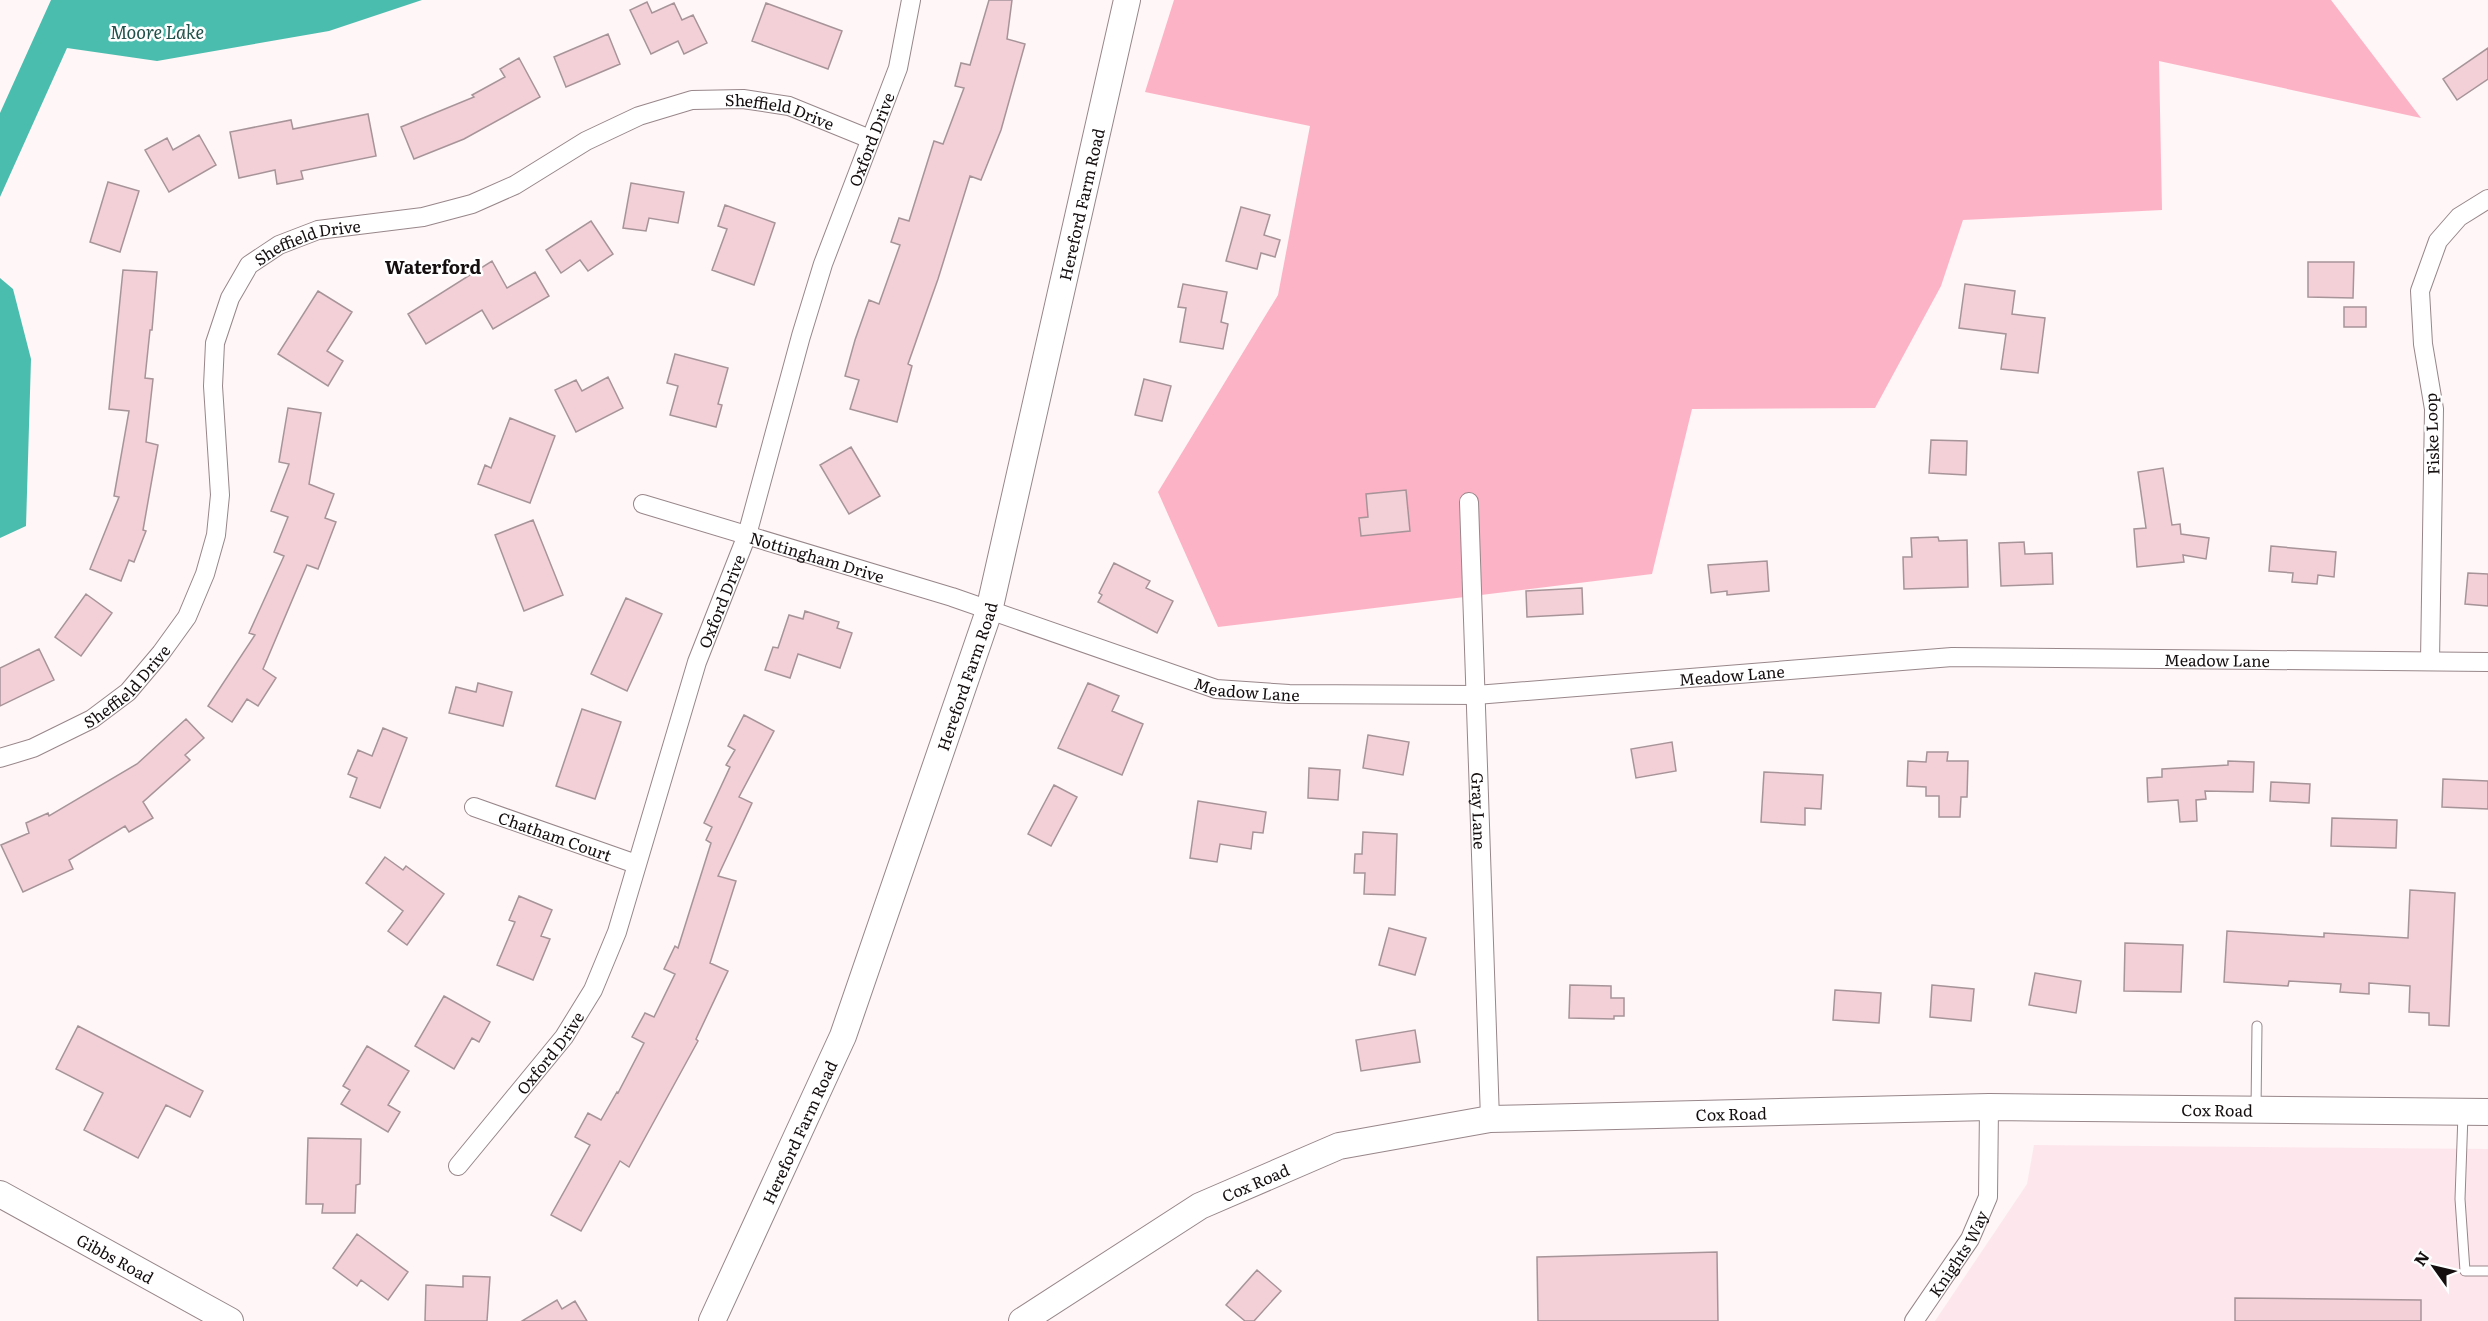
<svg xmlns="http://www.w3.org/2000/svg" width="2488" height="1321" font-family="Literata,serif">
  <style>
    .built { fill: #fee7ec }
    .green { fill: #fdb3c6 }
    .water { fill: #4bbdae }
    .building { fill: #f3cfd8; stroke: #a79499; stroke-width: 1.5 }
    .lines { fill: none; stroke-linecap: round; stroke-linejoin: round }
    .lane-casing { stroke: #98868a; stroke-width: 11 }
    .street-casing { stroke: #98868a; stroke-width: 20 }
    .secondary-casing { stroke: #98868a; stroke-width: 28 }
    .lane { stroke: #fff; stroke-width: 9 }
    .street { stroke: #fff; stroke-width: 18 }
    .secondary { stroke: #fff; stroke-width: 26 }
    .labels { text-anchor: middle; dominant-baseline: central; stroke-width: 5; stroke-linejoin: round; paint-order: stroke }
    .street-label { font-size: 16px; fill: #140e0f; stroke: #fff }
    .water-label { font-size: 18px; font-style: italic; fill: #20514a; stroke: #fff }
    .neighbourhood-label { font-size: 18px; font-weight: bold; fill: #140e0f; stroke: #fff }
  </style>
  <rect width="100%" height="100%" fill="#fef6f7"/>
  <!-- built -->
  <path class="built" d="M2034,1145l454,4v172h-553l92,-137z"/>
  <!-- green -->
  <path class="green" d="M1174,0h1157l90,118 -262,-57 3,149 -199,10 -22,66 -66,122 -183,1 -40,165 -434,53 -60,-135 120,-197 32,-169 -165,-34z"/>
  <!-- water -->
  <path class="water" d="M51,0h371l-93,31 -172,30 -90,-13 -67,149v-84z
    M0,278l13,11 18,70 -5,167 -26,12z"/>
  <!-- building -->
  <path class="building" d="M989,0h23l-5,39 18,5 -24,86 -20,50 -11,-4 -32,103 -30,85 4,2 -15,56 -47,-13 9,-29 -14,-4 10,-36 14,-40 10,4 21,-59 -9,-3 8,-24 10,3 25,-80 9,3 21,-56 -9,-2 6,-23 9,2z
    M647,2l5,11 22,-10 8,17 11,-5 14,28 -23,11 -6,-13 -27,13 -21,-44z
    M766,3l76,28 -14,38 -76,-28z
    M608,34l12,30 -54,23 -12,-30z
    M2488,48v31l-31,21 -14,-21z
    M519,58l21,39 -76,42 -50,20 -13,-32 73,-30 -2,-2 33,-18 -5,-8z
    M368,114l8,42 -75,15 2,8 -26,5 -2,-14 -36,8 -9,-46 61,-12 2,9z
    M199,135l17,30 -47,27 -24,-42 22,-12 6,12z
    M108,182l31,9 -19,61 -30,-10z
    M631,183l53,9 -6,31 -29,-5 -3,13 -23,-3z
    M725,205l50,18 -21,62 -42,-15 15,-41 -9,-3z
    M1241,207l29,8 -6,20 16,5 -5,17 -14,-4 -4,16 -31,-8z
    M591,221l22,33 -25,17 -8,-11 -19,13 -15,-23z
    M492,261l15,27 28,-16 14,24 -56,33 -11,-19 -56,34 -18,-30z
    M2308,262h46l-1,36 -45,-1z
    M123,270l34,2 -5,58h-2l-5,48 8,1 -7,63 12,3 -15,85 3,1 -12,31 -5,-2 -8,21 -31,-12 29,-72 -5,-1 15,-85 -20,-2z
    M1183,284l44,8 -6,30 7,2 -5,25 -43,-7 6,-34 -8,-1z
    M1965,284l50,7 -3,23 33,4 -7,55 -37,-4 5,-35 -47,-6z
    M318,291l34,21 -25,39 16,10 -15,25 -50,-32z
    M2344,307h22v20h-22z
    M675,354l53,14 -10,36 4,1 -6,22 -46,-12 8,-29 -11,-3z
    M608,377l15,31 -47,24 -21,-42 21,-10 6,11z
    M1144,379l27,7 -9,35 -27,-6z
    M288,408l33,5 -12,71 25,10 -9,24 11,4 -18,47 -11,-4 -44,104 13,9 -18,28 -11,-7 -15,23 -24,-16 47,-71 -6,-2 35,-77 -10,-4 14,-35 -17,-6 18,-47 -10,-2z
    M510,418l45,18 -25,67 -52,-19 7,-19 6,3z
    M1931,440l36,1 -1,34 -37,-2z
    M851,447l29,49 -31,18 -29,-49z
    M2163,468l9,57 8,-1 1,10 28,4 -3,21 -23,-4 1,7 -47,5 -3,-38 12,-1 -8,-56z
    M1406,490l4,41 -49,5 -2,-18 9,-1 -2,-23z
    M533,520l30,75 -39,16 -29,-76z
    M1938,537l1,4 28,-1 1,47 -64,2 -1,-32h9l-1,-19z
    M2024,542l1,12 27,-1 1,31 -52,2 -2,-43z
    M2271,546l65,6 -2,25 -16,-2 -1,9 -25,-2 1,-9 -24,-2z
    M1767,561l2,30 -42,4v-4l-16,2 -3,-28z
    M1114,563l36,18 -4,7 27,13 -16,32 -59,-31 4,-7 -3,-2z
    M2468,573l20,1v32l-23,-2z
    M1582,588l1,26 -56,3 -1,-26z
    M86,594l26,19 -31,43 -26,-19z
    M626,598l36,16 -35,77 -36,-17z
    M805,611l34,11 -2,6 15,5 -12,35 -42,-14 -8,24 -25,-8 8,-23 5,1 11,-33 14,4z
    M39,649l15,31 -54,26v-38z
    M478,683l34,9 -9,34 -54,-13 7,-26 20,5z
    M1088,683l31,13 -7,15 31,13 -21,51 -64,-27z
    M582,709l39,13 -26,77 -39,-13z
    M744,715l30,16 -35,66 13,6 -34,73 18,5 -26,82 18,8 -32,68 2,2 -69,126 -9,-6 -39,70 -30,-16 39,-70 -15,-8 13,-24 13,7 16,-28 1,1 26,-50 -12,-6 13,-24 9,4 21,-43 -11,-5 11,-23 3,2 33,-105 -5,-3 6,-13 -8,-4 26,-56 -4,-2 9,-15 -7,-4z
    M186,719l18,19 -19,17 5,5 -47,42 10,16 -24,14 -4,-6 -56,34 4,9 -50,23 -22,-47 28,-12 -3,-10 22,-10 1,3 88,-52z
    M383,728l24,10 -27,70 -30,-11 7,-19 -9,-4 10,-24 14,6z
    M1368,735l41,7 -6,33 -40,-7z
    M1672,742l4,29 -40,7 -5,-29z
    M1927,752h21l-1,9h21l-1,36h-6l-1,20h-21v-21h-13v-9l-19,-1 1,-25 18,1z
    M2228,761l26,1 -1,30 -48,-1 1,8 -10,1 1,21 -17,1 -2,-22 -30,2 -1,-24 15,-1v-8l66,-4z
    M1309,768l31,2 -2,30 -30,-2z
    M1764,772l59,3 -2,34 -16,-1v17l-44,-3z
    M2443,779l45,2v28l-46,-2z
    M2271,782l39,2 -1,19 -39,-2z
    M1054,785l23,12 -26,49 -23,-12z
    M1198,801l68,11 -3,21 -10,-1 -2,17 -31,-5 -3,18 -27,-4z
    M2332,818l65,2 -1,28 -65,-2z
    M1363,832l34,2 -2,61 -31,-1 1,-21h-11l1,-19h7z
    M385,857l18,13 3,-4 38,28 -37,51 -19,-14 15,-20 -37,-28z
    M2410,890l45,3 -6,133 -20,-1v-12l-20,-1 1,-26 -41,-3v11l-29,-2 1,-8 -52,-3 -1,5 -64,-4 3,-51 97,6v-4l84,5z
    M519,896l33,14 -11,26 9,3 -17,41 -36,-15 18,-43 -6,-2z
    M1389,928l37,10 -11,37 -36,-10z
    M2125,943l58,2 -2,47 -57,-1z
    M2035,973l46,8 -5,32 -47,-8z
    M1570,985l41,1v12h13v18h-10v3l-45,-1z
    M1932,985l42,4 -3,32 -41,-4z
    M1835,990l46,3 -2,30 -46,-3z
    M444,996l46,26 -11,20 -7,-4 -18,31 -39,-23z
    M78,1026l125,65 -13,26 -24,-12 -28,53 -54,-28 19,-37 -47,-24z
    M1415,1030l5,32 -59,9 -5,-31z
    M367,1046l42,25 -21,34 12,7 -12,20 -47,-28 9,-14 -7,-4z
    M308,1138l53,1 -1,45 -4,1 -1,28h-33l1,-9h-17z
    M357,1234l51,38 -20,28 -27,-20 -4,6 -24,-18z
    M1717,1252l1,69h-180l-1,-64z
    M1257,1270l24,21 -27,30h-9l-19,-16z
    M463,1276l27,1 -3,44h-62l1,-36 37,2z
    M2235,1298l186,2v21h-186z
    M557,1300l5,9 13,-8 12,20h-65z"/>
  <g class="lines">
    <!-- lane casing -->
    <g class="lane-casing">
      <path id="lane" d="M2256,1109l1,-83
        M2463,1114l-3,85 5,72h23"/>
    </g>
    <!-- street casing -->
    <g class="street-casing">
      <g id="street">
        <path id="s1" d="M1469,502l21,617"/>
        <path id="s2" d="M643,504l309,93 264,92 73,5 187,1 476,-38 536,5"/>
        <path d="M2430,661l4,-252 -11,-65 -3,-53 18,-50 21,-24 29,-18"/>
        <path id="s3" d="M0,758l33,-10 59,-29 36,-27 33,-39 26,-36 18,-43 11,-39 4,-40 -7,-109 2,-43 15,-45 19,-33 30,-20 39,-15 105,-13 49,-13 43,-19 71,-44 53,-25 53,-16 51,-1 46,7 81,33"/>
        <path id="s4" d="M474,807l162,57"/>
        <path id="s5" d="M458,1166l106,-129 29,-47 24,-58 80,-270 50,-127 54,-199 22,-72 75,-196 13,-68"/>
        <path id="s6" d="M1914,1321l56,-82 18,-42 1,-90"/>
      </g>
    </g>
    <!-- secondary casing -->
    <g class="secondary-casing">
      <g id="secondary">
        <path id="s7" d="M0,1194l230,127"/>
        <path id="s8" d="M712,1321l131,-285 146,-425 138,-611"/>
        <path id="s9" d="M1022,1321l178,-115 139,-60 151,-27 499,-12 499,5"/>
      </g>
    </g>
    <!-- lane -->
    <use href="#lane" class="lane"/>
    <!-- street -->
    <use href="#street" class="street"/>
    <!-- secondary -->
    <use href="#secondary" class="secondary"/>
  </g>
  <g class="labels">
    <!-- street labels -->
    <g class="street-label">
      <text stroke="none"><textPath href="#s3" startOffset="1174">Sheffield Drive</textPath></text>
      <text stroke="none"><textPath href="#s5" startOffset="1118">Oxford Drive</textPath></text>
      <text stroke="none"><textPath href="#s8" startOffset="1180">Hereford Farm Road</textPath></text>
      <text stroke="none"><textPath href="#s3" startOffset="670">Sheffield Drive</textPath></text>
      <text transform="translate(2431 434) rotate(-92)">Fiske Loop</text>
      <text stroke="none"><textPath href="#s2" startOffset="182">Nottingham Drive</textPath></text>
      <text stroke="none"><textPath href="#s5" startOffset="632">Oxford Drive</textPath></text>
      <text stroke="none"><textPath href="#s2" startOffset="1605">Meadow Lane</textPath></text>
      <text stroke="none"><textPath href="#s2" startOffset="1119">Meadow Lane</textPath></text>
      <text stroke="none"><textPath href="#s8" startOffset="694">Hereford Farm Road</textPath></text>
      <text stroke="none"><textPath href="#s3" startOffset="148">Sheffield Drive</textPath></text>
      <text stroke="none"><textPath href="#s2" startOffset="633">Meadow Lane</textPath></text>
      <text stroke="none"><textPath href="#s1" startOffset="309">Gray Lane</textPath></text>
      <text stroke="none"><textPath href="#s4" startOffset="86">Chatham Court</textPath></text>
      <text stroke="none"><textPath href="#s5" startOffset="146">Oxford Drive</textPath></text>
      <text stroke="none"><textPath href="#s9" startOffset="1244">Cox Road</textPath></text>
      <text stroke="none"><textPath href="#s9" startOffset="758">Cox Road</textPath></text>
      <text stroke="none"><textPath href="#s8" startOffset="208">Hereford Farm Road</textPath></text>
      <text stroke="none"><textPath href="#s9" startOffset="272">Cox Road</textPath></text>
      <text stroke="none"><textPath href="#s6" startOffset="81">Knights Way</textPath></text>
      <text stroke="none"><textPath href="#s7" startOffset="132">Gibbs Road</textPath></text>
    </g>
    <!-- water labels -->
    <g class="water-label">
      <text x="157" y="31">Moore Lake</text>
    </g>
    <!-- neighbourhood labels -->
    <g class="neighbourhood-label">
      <text x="433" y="266">Waterford</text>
    </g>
  </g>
  <!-- north arrow -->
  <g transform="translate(2434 1267) rotate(304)" stroke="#ffffff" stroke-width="4.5" paint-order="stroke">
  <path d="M0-4.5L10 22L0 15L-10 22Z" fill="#140e0f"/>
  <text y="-9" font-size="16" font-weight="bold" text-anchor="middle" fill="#140e0f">N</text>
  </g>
</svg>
